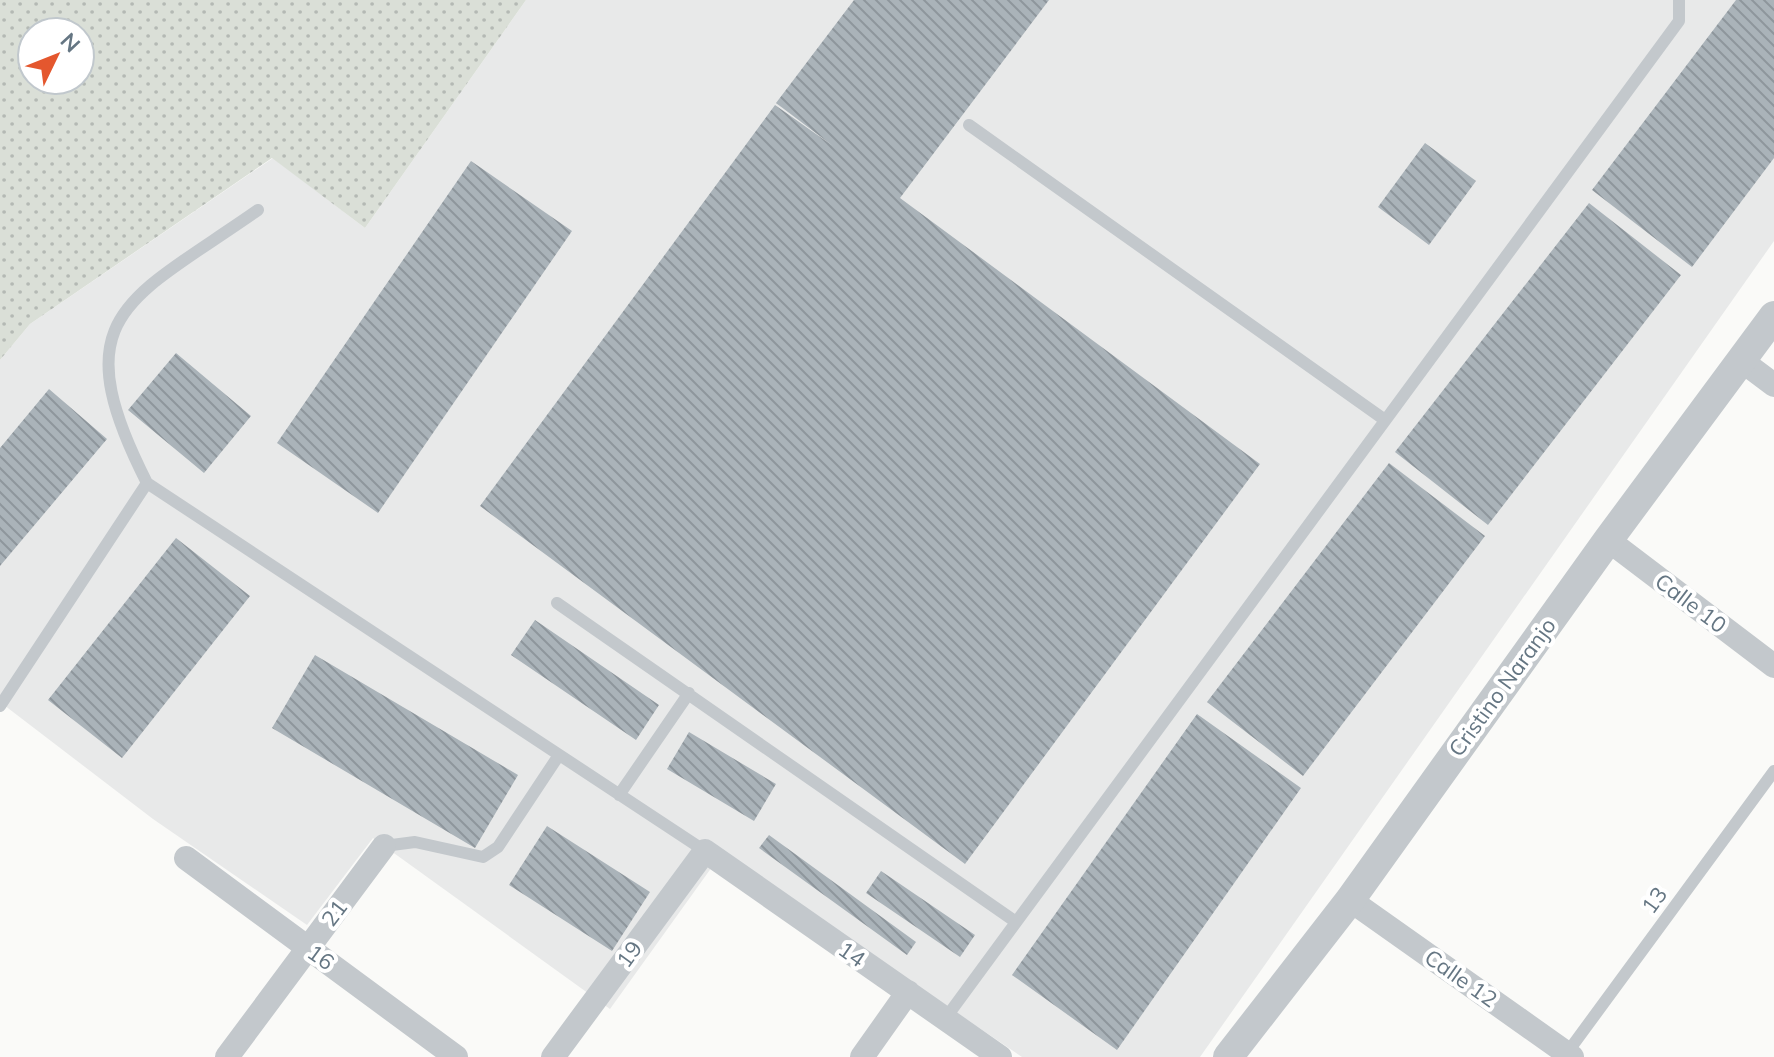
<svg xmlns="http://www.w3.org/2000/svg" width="1774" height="1057" font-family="Mulish,sans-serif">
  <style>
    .built { fill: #e8e9e9 }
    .grass { fill: url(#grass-dots); fill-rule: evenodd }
    .building { fill: url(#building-back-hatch) }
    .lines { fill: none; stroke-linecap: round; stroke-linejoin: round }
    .service { stroke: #c3c8cc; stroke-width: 12 }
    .minor { stroke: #c3c8cc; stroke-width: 24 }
    .tertiary { stroke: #c3c8cc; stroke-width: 30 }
    .labels { text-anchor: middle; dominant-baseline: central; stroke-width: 8; stroke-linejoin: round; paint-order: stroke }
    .street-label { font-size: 22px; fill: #657683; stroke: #fff }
  </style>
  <defs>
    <pattern id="grass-dots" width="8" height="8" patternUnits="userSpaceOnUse" patternTransform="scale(2)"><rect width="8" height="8" fill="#dadfd7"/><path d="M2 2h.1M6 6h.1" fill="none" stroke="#b4b9b4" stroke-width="1.8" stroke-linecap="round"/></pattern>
    <pattern id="building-back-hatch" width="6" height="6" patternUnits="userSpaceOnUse" patternTransform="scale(2)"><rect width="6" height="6" fill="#aab3b9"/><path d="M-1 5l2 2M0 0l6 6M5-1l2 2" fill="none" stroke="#8e969c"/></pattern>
  </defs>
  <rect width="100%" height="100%" fill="#fafaf8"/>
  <!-- built -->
  <path class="built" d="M526,0h1248v241l-574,816h-178l-300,-204 -112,156 -237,-171 -66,87 -154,-106 -153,-117v-342l30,-36 243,-166 92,70z"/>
  <!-- grass -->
  <path class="grass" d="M0,0h526l-161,228 -93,-70 -242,166 -30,36zM32,32h48v48h-48z"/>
  <!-- building -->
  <path class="building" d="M854,0h195l-149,198 360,266 -295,400 -485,-358 295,-401 58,41 -57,-43z
    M1736,0h38v158l-82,109 -100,-77z
    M1425,143l51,38 -47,64 -51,-38z
    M471,161l101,70 -194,282 -101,-70z
    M1589,203l92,72 -193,250 -93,-73z
    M176,353l75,63 -47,57 -76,-63z
    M49,389l58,50 -107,127v-118z
    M1389,463l96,73 -182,240 -96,-74z
    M176,538l74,58 -128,162 -74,-58z
    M535,620l124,85 -23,35 -125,-85z
    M315,655l203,120 -43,73 -203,-120z
    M1197,714l104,74 -184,262 -105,-75z
    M689,732l87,52 -22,37 -87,-52z
    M547,826l103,66 -38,59 -103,-66z
    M769,835l147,107 -9,13 -148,-107z
    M881,871l94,64 -15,22 -94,-64z"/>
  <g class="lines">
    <!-- service -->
    <path class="service" d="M969,125l416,295
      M258,210c-130,91 -197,104 -111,273l558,368
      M557,603l459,319
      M0,706l147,-223
      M619,795l70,-102
      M384,846l31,-4 68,15 15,-10 61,-92
      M945,1019l734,-998v-21
      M1567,1053l207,-282"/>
    <!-- minor -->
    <path class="minor" d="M1742,361l32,24
      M1608,540l166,126
      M186,858l270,199
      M1350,900l222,157
      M227,1057l157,-211
      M553,1057l152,-206 295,206
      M862,1057l46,-65"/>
    <!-- tertiary -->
    <path class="tertiary" d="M1228,1057l122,-157 258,-360 166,-224"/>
  </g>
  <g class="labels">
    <!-- street labels -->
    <g class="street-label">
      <text transform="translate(1691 603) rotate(37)">Calle 10</text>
      <text transform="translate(1502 687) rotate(-54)">Cristino Naranjo</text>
      <text transform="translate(1654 900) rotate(-54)">13</text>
      <text transform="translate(334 913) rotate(-53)">21</text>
      <text transform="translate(629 954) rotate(-54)">19</text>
      <text transform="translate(852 954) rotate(35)">14</text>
      <text transform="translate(321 957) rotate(36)">16</text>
      <text transform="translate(1461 978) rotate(35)">Calle 12</text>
    </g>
  </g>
  <!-- north arrow -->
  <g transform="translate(56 56) rotate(47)"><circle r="38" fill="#ffffff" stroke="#c1c8cd" stroke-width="2"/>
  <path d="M0-6L14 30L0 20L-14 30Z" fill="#e4572e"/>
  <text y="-12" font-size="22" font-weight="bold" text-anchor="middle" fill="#657683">N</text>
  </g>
</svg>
